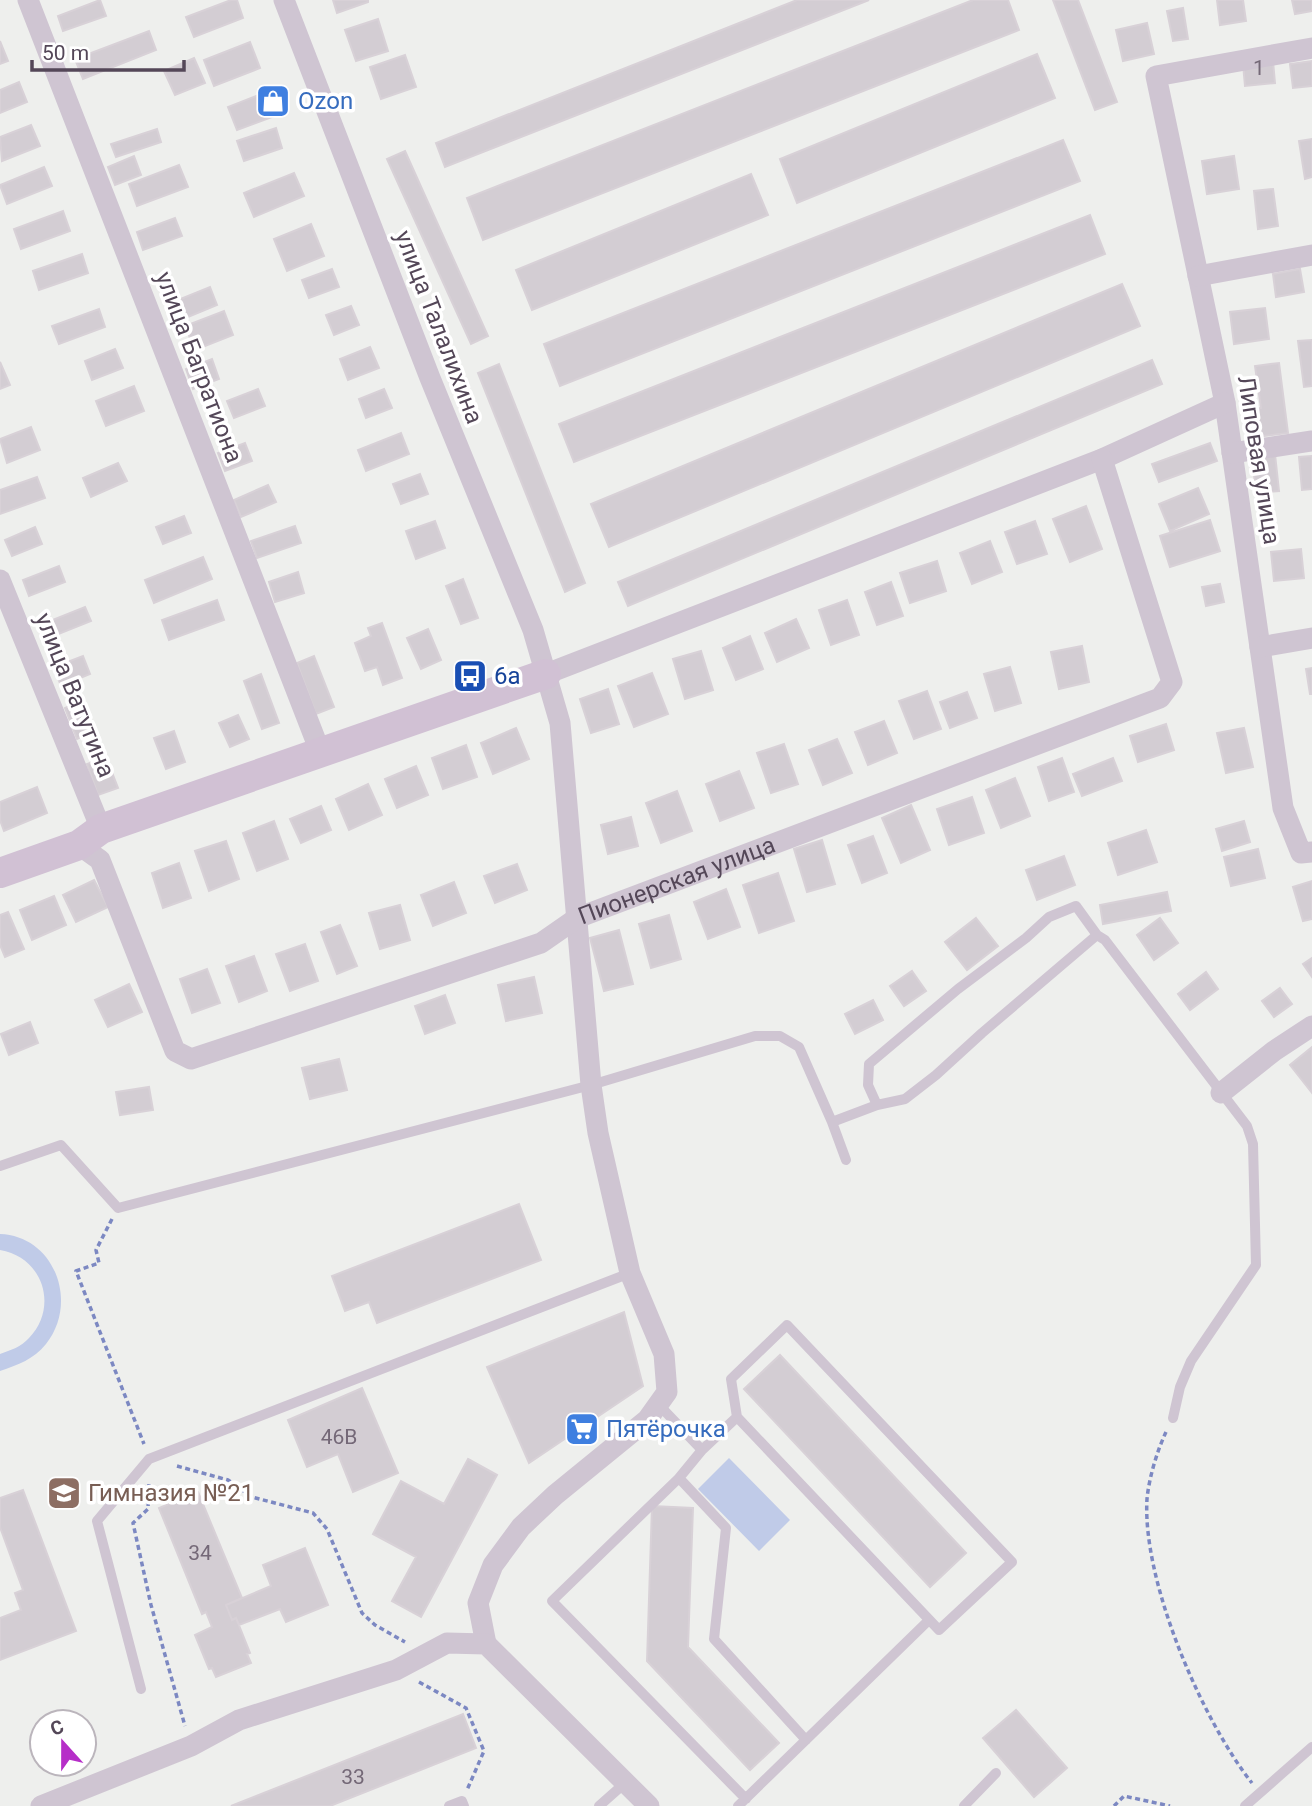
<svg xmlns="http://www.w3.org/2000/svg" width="1312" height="1806" font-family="Roboto,sans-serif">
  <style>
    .green { fill: #c0cbe8 }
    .building { fill: #d3cdd3; stroke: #d8d1d7; stroke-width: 2 }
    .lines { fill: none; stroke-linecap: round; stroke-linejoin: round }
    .path { stroke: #7c88c2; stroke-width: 3.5; stroke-dasharray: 5 3.5; stroke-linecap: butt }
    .lane { stroke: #cfc5d2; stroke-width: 10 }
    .street { stroke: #cfc5d2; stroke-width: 21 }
    .secondary { stroke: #d1c1d4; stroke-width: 30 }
    .labels { text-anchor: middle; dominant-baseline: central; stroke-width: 7; stroke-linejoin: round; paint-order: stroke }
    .number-label { font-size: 21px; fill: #746877 }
    .shop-label { font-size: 24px; fill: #366cbe; stroke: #fff; text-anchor: start }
    .street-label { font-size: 24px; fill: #544758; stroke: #fff }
    .transit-label { font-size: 24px; fill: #164399; stroke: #fff; text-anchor: start }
    .education-label { font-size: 24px; fill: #785e54; stroke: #fff; text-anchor: start }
  </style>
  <rect width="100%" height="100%" fill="#eeefed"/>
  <!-- green -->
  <path class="green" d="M0,1234c55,2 79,69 46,110 -12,15 -28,21 -46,27v-17c11,-4 21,-7 29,-16 30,-31 14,-81 -29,-88z
    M729,1458l61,62 -31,31 -61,-62z"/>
  <!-- building -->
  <path class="building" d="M100,0l6,16 -43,15 -5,-15z
    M231,0h6l6,18 -49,19 -8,-20z
    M333,0h35v2l-31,11z
    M797,0h72l-424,167 -9,-24z
    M973,0h35l11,30 -536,210 -16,-42z
    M1053,0h25l39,102 -22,8z
    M1217,0h26l3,21 -26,4z
    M1292,0h20v11l-17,3z
    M1183,8l5,31 -15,2 -6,-30z
    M378,19l10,32 -32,10 -11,-31z
    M1147,23l7,31 -31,7 -7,-31z
    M149,31l7,19 -73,29 -8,-20z
    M0,41l8,20 -8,3z
    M250,42l10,26 -46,18 -10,-26z
    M1272,50l3,33 -30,3 -3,-33z
    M1037,54l18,44 -258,105 -17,-44z
    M405,55l11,32 -35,12 -11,-32z
    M194,58l11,25 -30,12 -11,-24z
    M1312,61v25l-19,2 -3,-24z
    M19,82l8,20 -27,11v-23z
    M274,89l9,24 -46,17 -9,-23z
    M31,125l9,21 -38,15 -2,-24z
    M276,128l6,20 -38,13 -7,-20z
    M157,129l4,13 -45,15 -5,-13z
    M1312,139v38l-7,2 -6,-38z
    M1063,140l17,41 -520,205 -16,-42z
    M405,151l83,185 -17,8 -84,-185z
    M134,156l7,19 -26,10 -7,-18z
    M1234,156l5,33 -32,5 -5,-33z
    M179,165l9,22 -51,19 -8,-22z
    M44,167l8,19 -45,18 -7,-19z
    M294,173l10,23 -50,21 -10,-24z
    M751,174l17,41 -236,95 -16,-40z
    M1273,189l5,37 -20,3 -4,-38z
    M63,211l7,20 -49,18 -7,-20z
    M1090,215l15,39 -531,208 -15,-38z
    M175,218l7,18 -39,14 -6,-18z
    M311,224l13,32 -37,15 -13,-32z
    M82,254l6,19 -49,17 -6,-19z
    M332,269l7,18 -30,11 -7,-18z
    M1300,269l4,23 -28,5 -3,-23z
    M1122,284l18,42 -531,221 -18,-43z
    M210,287l7,18 -41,17 -8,-18z
    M351,306l8,19 -25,10 -8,-20z
    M1265,308l4,31 -35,5 -4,-32z
    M99,309l6,18 -46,17 -7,-18z
    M224,311l9,24 -38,15 -10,-24z
    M1312,340v46l-8,1 -6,-46z
    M370,347l9,21 -31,12 -8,-21z
    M115,349l8,19 -31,12 -7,-19z
    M212,359l7,20 -26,10 -7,-20z
    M1152,360l10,24 -534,222 -10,-24z
    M0,362l10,23 -10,4z
    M1279,363l9,70 -39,5 -4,-28 16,-2 -6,-42z
    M499,364l86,219 -20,9 -87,-219z
    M134,386l10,25 -38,15 -10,-25z
    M258,389l7,17 -31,12 -7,-17z
    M384,389l8,19 -26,10 -7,-19z
    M31,427l9,23 -33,13 -7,-24z
    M401,433l8,21 -43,17 -8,-21z
    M245,443l7,18 -27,10 -7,-18z
    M1210,443l7,18 -58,21 -7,-18z
    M1275,454l4,37 -23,2 -4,-37z
    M1312,456v33l-10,1 -3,-33z
    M118,463l9,18 -36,16 -8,-19z
    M420,474l8,20 -27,10 -8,-20z
    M37,477l8,21 -45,16v-24z
    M268,485l8,17 -35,15 -7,-17z
    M1198,488l11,26 -39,17 -11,-27z
    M1086,506l16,43 -32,13 -17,-43z
    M184,516l7,17 -28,11 -7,-17z
    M1210,520l10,31 -50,16 -10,-31z
    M435,521l10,27 -29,11 -10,-28z
    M1035,521l12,33 -30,10 -12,-32z
    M295,526l6,17 -44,15 -6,-17z
    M35,527l7,17 -30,12 -7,-16z
    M990,541l12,31 -30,12 -12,-31z
    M1301,549l3,29 -30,3 -3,-29z
    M203,557l9,22 -58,24 -9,-23z
    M937,561l9,30 -36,12 -10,-30z
    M59,566l6,16 -36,14 -6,-16z
    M298,572l6,21 -29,9 -6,-20z
    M463,579l15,39 -17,6 -15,-38z
    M891,582l12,34 -26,9 -12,-33z
    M1220,584l4,18 -18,4 -4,-19z
    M217,600l7,20 -55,20 -7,-20z
    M847,600l12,35 -28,10 -12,-35z
    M85,607l6,14 -45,18 -6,-14z
    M796,619l13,29 -32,14 -12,-29z
    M382,623l20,55 -19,7 -6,-18 -12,4 -10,-28 16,-7 -3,-8z
    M428,629l13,31 -20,9 -14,-31z
    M750,636l13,33 -27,11 -13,-32z
    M1082,646l7,36 -30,7 -8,-37z
    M701,651l12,39 -28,9 -12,-40z
    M83,656l7,18 -29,12 -7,-19z
    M314,656l20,51 -18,7 -19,-51z
    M1010,667l11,36 -26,8 -11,-37z
    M1312,668v26h-2l-4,-25z
    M652,673l16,41 -34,13 -16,-41z
    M261,674l18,49 -17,6 -18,-48z
    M608,689l11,35 -28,9 -11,-34z
    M927,691l14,38 -27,10 -15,-38z
    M967,692l10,26 -27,10 -10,-26z
    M81,701l12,31 -16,7 -12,-31z
    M238,715l11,24 -19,8 -11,-24z
    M884,721l13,32 -29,12 -13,-33z
    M1166,724l8,26 -36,12 -8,-26z
    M516,728l13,31 -36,15 -12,-31z
    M1244,728l9,39 -27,6 -9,-40z
    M174,731l11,31 -19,7 -12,-31z
    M837,739l15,34 -29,12 -14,-35z
    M784,744l14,40 -27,9 -14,-40z
    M466,745l11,32 -34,12 -11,-31z
    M106,757l12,31 -20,7 -11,-31z
    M1062,758l12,34 -25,9 -11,-34z
    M1113,758l9,23 -40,15 -9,-22z
    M416,766l12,29 -31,13 -12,-29z
    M739,771l15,37 -34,13 -14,-37z
    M1015,778l15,38 -29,12 -15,-38z
    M368,784l14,31 -33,15 -13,-31z
    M37,787l10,26 -43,18 -4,-11v-18z
    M677,791l15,40 -31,12 -15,-40z
    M972,797l12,36 -35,12 -12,-36z
    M911,805l19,45 -29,13 -19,-45z
    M321,806l10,24 -30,13 -11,-24z
    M631,817l7,29 -30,8 -7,-29z
    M274,821l14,38 -31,12 -14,-38z
    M1244,821l6,21 -28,9 -6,-22z
    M1146,830l11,32 -39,13 -10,-32z
    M873,836l14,37 -25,10 -14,-38z
    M822,840l13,44 -28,8 -13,-43z
    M226,841l13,38 -30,12 -14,-40z
    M1258,849l7,29 -34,8 -7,-29z
    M1064,856l11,29 -38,15 -11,-30z
    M179,863l12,35 -28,10 -11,-35z
    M517,864l10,26 -32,13 -11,-27z
    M778,873l16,48 -35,12 -16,-48z
    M94,880l14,27 -32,15 -13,-27z
    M1312,881v38l-9,2 -10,-34z
    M454,882l12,31 -33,13 -12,-31z
    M726,889l14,38 -32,12 -14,-37z
    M1167,892l4,19 -68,13 -3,-19z
    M54,896l12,29 -34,15 -12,-30z
    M400,905l10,35 -30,9 -11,-36z
    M8,912l16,37 -19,8 -5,-12v-30z
    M669,915l12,44 -30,9 -12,-44z
    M976,918l22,28 -31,24 -22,-28z
    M1160,918l18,25 -24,17 -17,-25z
    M340,925l17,41 -20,8 -16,-42z
    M619,930l14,54 -29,7 -14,-53z
    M305,944l13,37 -28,10 -14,-37z
    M254,956l13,35 -28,11 -13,-36z
    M1312,958v19l-9,-13z
    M207,969l13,34 -28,10 -12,-34z
    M912,971l14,20 -22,15 -14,-20z
    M1206,972l12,17 -28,21 -12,-16z
    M534,977l8,36 -36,8 -8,-36z
    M129,984l13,28 -34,15 -13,-27z
    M1280,988l12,16 -18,13 -12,-16z
    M445,995l10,28 -30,11 -10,-28z
    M873,1000l10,20 -28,14 -10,-20z
    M30,1022l8,21 -29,12 -8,-21z
    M1312,1047v46l-22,-28z
    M339,1059l8,31 -37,9 -8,-31z
    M149,1087l4,23 -33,5 -4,-23z
    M519,1204l22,56 -164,63 -8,-21 -24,9 -13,-35z
    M624,1312l19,74 -114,77 -42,-96z
    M780,1355l186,198 -36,34 -186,-198z
    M362,1388l36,85 -45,19 -15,-38 -31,13 -19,-47z
    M468,1459l29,16 -76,142 -29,-16 24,-44 -43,-23 28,-53 43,23z
    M23,1490l53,141 -76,29v-42l21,-8 -6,-17 8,-3 -23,-63v-29z
    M198,1492l44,106 -16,7 6,15 4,-2 14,35 -3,1 4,9 -35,14 -4,-9 -3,1 -14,-34 17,-8 -6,-15 -4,2 -43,-106z
    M652,1506l41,2 -5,139 91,96 -29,27 -103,-109z
    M305,1548l23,57 -42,17 -6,-13 -41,16 -3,-7 -4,2 -6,-15 45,-19 -8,-21z
    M1016,1710l51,58 -33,29 -51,-59z
    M463,1714l13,34 -146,58h-99z"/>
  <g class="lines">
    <!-- path -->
    <path class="path" d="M112,1219l-16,31 3,13 -23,8 68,173
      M1166,1432c-9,19 -17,46 -19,67 -5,82 55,221 105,284
      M177,1466l51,14 24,17 61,16 14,16 35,84 13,12 30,17
      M149,1484l-1,25 -15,14 18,82 34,121
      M419,1682l47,26 18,43 -17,39
      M1114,1806l10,-10 46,10"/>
    <!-- lane -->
    <path class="lane" d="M1097,935l-21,-29 -27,11 -23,21 -68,51 -89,75 -1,21 9,20 28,-6 31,-24 46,-42 115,-98 8,5 142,186 6,18 3,121 -65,96 -11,26 -7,31
      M832,1122l45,-17
      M0,1166l61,-21 57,63 473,-123 164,-49h25l19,11 33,75 14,38
      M658,1404l44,46 35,-33 202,213 73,-68 -225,-237 -56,54 6,38
      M702,1450l-23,28 47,50 -12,111 92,101
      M679,1478l-127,123 194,198
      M141,1689l-44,-168 52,-62 481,-186
      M449,1806l13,-5 2,5
      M599,1806l26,-23
      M738,1806l191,-186
      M964,1806l32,-33
      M1245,1806l67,-59"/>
    <!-- street -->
    <g class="street">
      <path d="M28,0l293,754"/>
      <path d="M284,0l146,378 103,252 27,93 31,362 7,48 32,140 34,81 3,38 -20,28 -92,75 -34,32 -28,38 -15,38 8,41"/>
      <path d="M1312,48l-156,28 69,327 58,405 18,45 11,-1"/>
      <path d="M1198,276l114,-21"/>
      <path d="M1232,453l80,-12"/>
      <path d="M0,580l101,249"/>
      <path d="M1260,647l52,-9"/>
      <path d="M546,674l556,-215 123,-56"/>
      <path id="s1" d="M79,845l21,15 75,191 16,8 350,-116 36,-25 583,-220 12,-16 -70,-223"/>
      <path d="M1221,1093l53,-42 38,-25"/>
      <path d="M41,1806l150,-60 48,-26 157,-50 51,-27 39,1 163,162"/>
    </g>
    <!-- secondary -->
    <path class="secondary" d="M0,873l79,-28 22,-16 445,-155"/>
  </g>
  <!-- icons -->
  <defs>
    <g id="shop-square" transform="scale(1.75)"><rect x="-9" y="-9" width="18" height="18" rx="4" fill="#3f7fe0" stroke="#fff"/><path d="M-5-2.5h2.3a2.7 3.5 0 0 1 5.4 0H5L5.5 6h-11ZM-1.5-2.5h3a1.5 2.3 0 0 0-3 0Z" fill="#fff"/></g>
    <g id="bus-square" transform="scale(1.75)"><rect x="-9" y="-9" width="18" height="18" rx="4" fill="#1a4fb4" stroke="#fff"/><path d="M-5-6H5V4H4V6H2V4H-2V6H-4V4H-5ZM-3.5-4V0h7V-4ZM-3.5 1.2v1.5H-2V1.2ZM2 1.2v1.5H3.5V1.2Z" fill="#fff"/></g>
    <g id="supermarket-square" transform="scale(1.75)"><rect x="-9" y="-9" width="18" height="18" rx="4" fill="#3f7fe0" stroke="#fff"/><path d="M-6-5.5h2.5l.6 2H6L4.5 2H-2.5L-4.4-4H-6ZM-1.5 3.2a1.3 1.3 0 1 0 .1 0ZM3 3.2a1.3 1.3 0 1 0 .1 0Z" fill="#fff"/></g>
    <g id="school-square" transform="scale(1.75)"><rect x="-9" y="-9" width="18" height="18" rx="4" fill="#8d6e63" stroke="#fff"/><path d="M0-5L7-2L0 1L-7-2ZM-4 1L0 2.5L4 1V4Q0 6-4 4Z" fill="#fff"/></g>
  </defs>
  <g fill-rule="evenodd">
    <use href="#shop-square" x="273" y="101"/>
    <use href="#bus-square" x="470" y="676"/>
    <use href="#supermarket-square" x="582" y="1429"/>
    <use href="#school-square" x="64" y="1493"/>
  </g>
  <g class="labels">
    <!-- number labels -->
    <g class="number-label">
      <text x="1259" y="68">1</text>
      <text x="339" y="1437">46В</text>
      <text x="200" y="1553">34</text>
      <text x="353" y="1777">33</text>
    </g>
    <!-- shop labels -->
    <g class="shop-label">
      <text x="298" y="101">Ozon</text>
      <text x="606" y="1429">Пятёрочка</text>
    </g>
    <!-- street labels -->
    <g class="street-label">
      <text transform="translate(439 327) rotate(69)">улица Талалихина</text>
      <text transform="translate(199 367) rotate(69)">улица Багратиона</text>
      <text transform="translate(1259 460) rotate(81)">Липовая улица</text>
      <text transform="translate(75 695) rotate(68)">улица Ватутина</text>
      <text stroke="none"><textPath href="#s1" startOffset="768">Пионерская улица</textPath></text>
    </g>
    <!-- transit labels -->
    <g class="transit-label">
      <text x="494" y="676">6а</text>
    </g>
    <!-- education labels -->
    <g class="education-label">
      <text x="88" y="1493">Гимназия №21</text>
    </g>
  </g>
  <!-- north arrow -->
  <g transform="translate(63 1743) rotate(339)"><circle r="33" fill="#ffffff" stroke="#bbb5bc" stroke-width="2"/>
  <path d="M0-5L12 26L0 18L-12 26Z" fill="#b62ec8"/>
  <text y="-10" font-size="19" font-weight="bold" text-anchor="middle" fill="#544758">С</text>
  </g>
  <!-- scale -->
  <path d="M32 60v10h152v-10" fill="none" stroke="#544758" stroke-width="3.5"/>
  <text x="42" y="60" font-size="21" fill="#544758" stroke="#ffffff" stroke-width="5" paint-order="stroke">50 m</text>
</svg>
